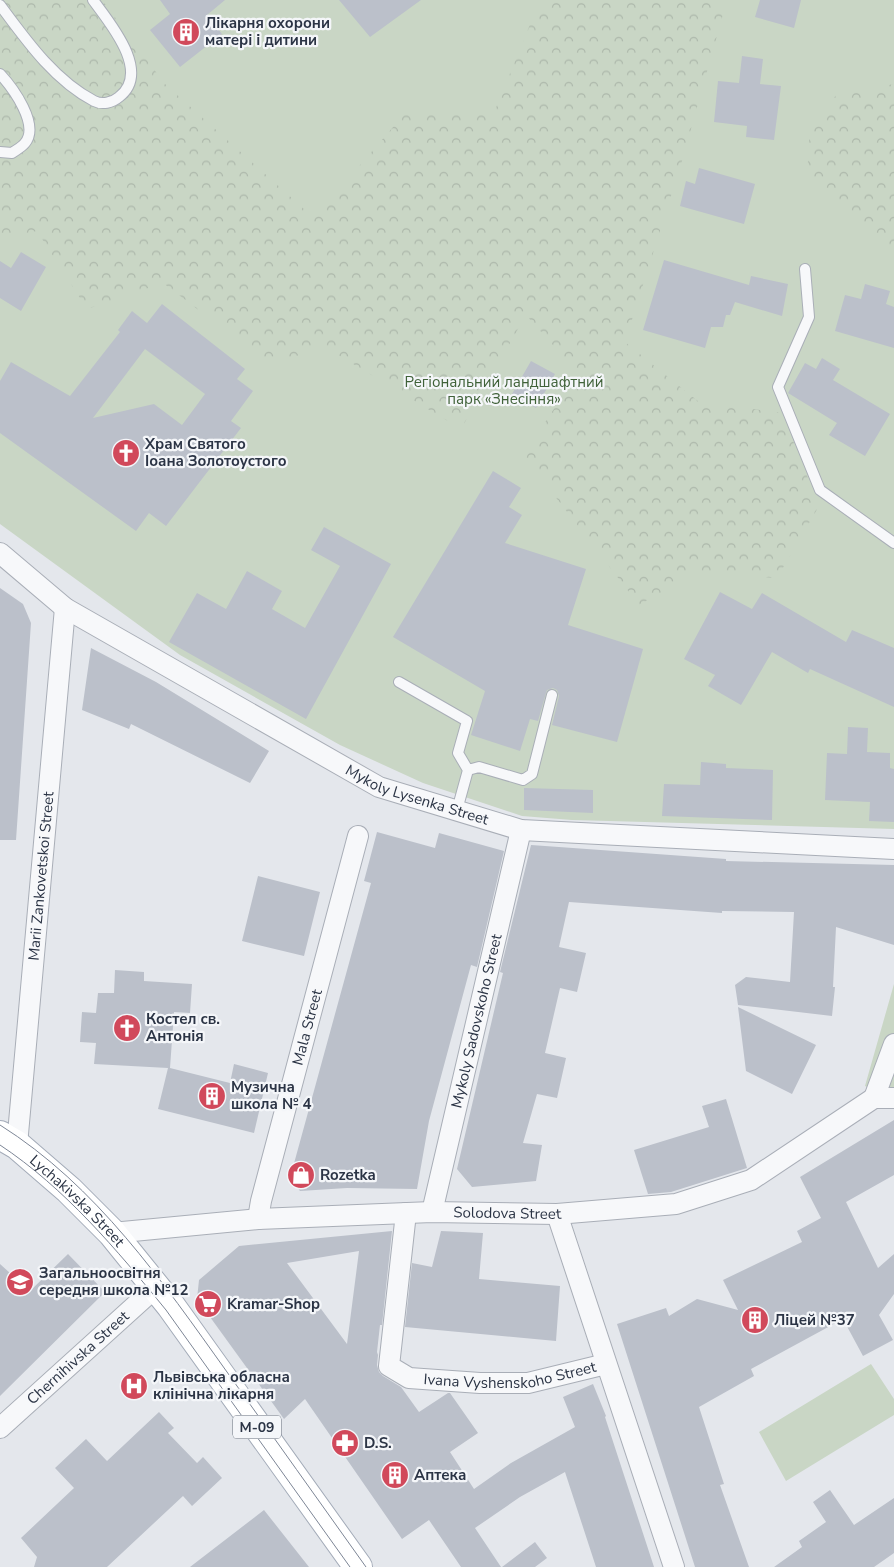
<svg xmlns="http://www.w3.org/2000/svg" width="894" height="1567" font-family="'Nunito Sans',sans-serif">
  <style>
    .green { fill: #c9d6c5 }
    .forest { fill: url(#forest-crowns) }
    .building { fill: #bbc0ca; fill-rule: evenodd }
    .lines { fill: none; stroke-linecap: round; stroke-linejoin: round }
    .lane-casing { stroke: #a9aeb7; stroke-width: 12 }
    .street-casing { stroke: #a9aeb7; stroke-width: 22 }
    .primary-casing { stroke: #a3abb8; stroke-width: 30 }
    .lane { stroke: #f7f8fa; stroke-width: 10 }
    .street { stroke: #f7f8fa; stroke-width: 20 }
    .primary { stroke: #fff; stroke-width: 28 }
    .tram { stroke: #7d8696; stroke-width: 1 }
    .labels { text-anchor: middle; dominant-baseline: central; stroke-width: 4.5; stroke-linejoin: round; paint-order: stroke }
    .shield { fill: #f4f6f9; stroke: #676e7b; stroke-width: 1 }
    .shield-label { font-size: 14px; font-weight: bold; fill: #2b3445 }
    .poi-label { font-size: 15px; font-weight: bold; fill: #2b3445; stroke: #f4f6f9; text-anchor: start }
    .park-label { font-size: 15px; fill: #3f6138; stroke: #f4f6f9 }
    .street-label { font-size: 15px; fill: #2b3445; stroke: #f4f6f9 }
  </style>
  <defs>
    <pattern id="forest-crowns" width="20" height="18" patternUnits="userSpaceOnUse" patternTransform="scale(1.25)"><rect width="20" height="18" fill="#c9d6c5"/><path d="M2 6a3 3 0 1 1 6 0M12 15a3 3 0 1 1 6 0" fill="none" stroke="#adb8ab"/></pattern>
  </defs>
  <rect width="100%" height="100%" fill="#e4e7ec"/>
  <!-- green -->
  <path class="green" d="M0,0h894v829l-322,-9 -50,-4 -99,-33 -83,-38 -160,-90 -180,-131z
    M894,984v115l-29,-13z
    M871,1364l23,35v16l-108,66 -27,-49z"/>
  <!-- forest -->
  <path class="forest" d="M0,0h102l63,84 149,134 93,-107 86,4 47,-115h187l-45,161 -57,181 74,60 83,11 37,93 -42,72 -80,-6 -58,33 -116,-150 55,-82 -52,-58 -65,114 -136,-82 -55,17 -107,-81 -76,26 -50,-78 -35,7 -2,-2z
    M894,84v166l-33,-26 -54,-47 3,-49 27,-34z"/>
  <!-- building -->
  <path class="building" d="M160,0h65l-18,15 15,19 -42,33 -30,-37 20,-16z
    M339,0h82l-51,37z
    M760,0h41l-7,28 -39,-11z
    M742,56l21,3 -3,25 21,2 -7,54 -28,-3 1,-11 -33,-4 4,-41 21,2z
    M699,168l56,16 -11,40 -64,-18 6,-25 9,3z
    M21,252l25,15 -25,44 -21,-13v-37l11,7z
    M664,260l85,25 2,-9 37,8 -6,32 -47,-14 -5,13h-4l-3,12h-12l-6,21 -62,-18z
    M865,284l25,7 -4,13 8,3v41l-59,-17 10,-36 16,4z
    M162,304l83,65 -8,10 16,12 -22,30 10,7 -75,98 -17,-13 -13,18 -136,-98v-52l11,-19 59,34 50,-64 -2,-2 14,-19 15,12zM145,349l60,45 -23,31 -28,-21 -61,14z
    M822,358l18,11 -7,11 57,34 -25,42 -36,-21 8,-12 -49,-30 17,-30 11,6z
    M531,361l24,13 -19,34 -24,-14z
    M493,471l28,17 -12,19 13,8 -17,28 81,26 -18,56 75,24 -26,93 -65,-17 7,-29 -2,-6 -4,-2 -6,2 -1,3 -8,28 -8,-2 -10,32 -49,-16 14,-44 -92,-54z
    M324,527l67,37 -85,155 -137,-77 28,-49 29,16 21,-38 35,20 -10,18 33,19 35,-62 -29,-16z
    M0,588l23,16 8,19 -15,217h-16z
    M720,592l32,17 10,-16 84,49 6,-12 42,18v59l-84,-38 -2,4 -36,-21 -31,53 -33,-19 7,-11 -31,-16z
    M91,648l65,34 113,69 -19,32 -119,-59 -2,5 -47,-19z
    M848,727l20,1 -1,24 23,1v15l4,1v53l-25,-1 1,-19 -45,-2 2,-47 20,1z
    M701,762l25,2v4l47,2 -1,50 -110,-4 2,-32 36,1z
    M524,788l69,2v23l-69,-3z
    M377,832l58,16 4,-15 65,18 -27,116 -6,-2 -42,156 -12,68 -70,-1 -47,3 -10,-13 81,-295 -7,-2z
    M531,845l195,14v2l168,4v80l-58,-18 -3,60h2l-3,29 -94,-11 -3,-20 11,-8 44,5 4,-70 -72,-1v2l-153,-11 -10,45 27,6 -9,39 -17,-4 -15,65 21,5 -9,40 -20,-4 -14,49 19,2 -6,36 -64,6 -15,-18 46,-196 -3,-1z
    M258,876l62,16 -16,64 -62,-15z
    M115,970l29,2v9l48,3 -2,29 -16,-1 -4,56 60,15 4,-19 34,9 -14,60 -96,-24 10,-41 -74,-4 2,-21 -16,-1 2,-30 14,1 2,-20h16z
    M738,1007l78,38 -24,49 -46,-23z
    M726,1099l21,69 -76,24 -23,2 -14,-44 75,-23 -7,-21z
    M894,1120v55l-48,27 32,66 16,-14v40l-15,21 14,25 -30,16 -20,-37 -92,50 3,7 -55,31 25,77 -4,1 29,82h-54l-78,-243 49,-16 3,8 28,-17 41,11 -15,-30 79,-38 -5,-11 24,-13 -21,-41z
    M392,1231l-10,94h-2l-3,27 1,3 -1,10 2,7 4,4 18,11 18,25 29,-19h2l28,40 -28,19 24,37 37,-26 64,-36 -12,-30 30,-13 13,32 -1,1 49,150h-58l-31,-95 -45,25 -45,31 26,39h-40l-32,-47 -27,19 -97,-140 -21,20 -87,-120 2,-19 40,-34zM359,1251l-12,93 -60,-81z
    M441,1231l42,2 -4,46 81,7 -4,55 -151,-14 7,-64 20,4z
    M68,1254l37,38 -105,104v-132l30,27z
    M159,1412l15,16 -6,5 29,30 6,-6 19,21 -30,28 -9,-10 -76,71h-73l3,-10 -16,-19 53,-50 -19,-20 31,-29 21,22z
    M830,1490l24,35 40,-27v55l-20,14h-100l28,-20 -3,-6 27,-19 -13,-20z
    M264,1510l45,57h-119z
    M535,1542l12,16 -12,9h-33z"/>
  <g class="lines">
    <!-- lane casing -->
    <g class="lane-casing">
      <path id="lane" d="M0,5c26,35 54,75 94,96 8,4 18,2 25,-4 33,-25 -10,-75 -26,-97
        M0,74c13,14 40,51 25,69 -3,4 -9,7 -13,10l-12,-1
        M805,269l4,48 -31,70 42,103 74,53
        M399,682l68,39 -9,32 10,17
        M457,810l11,-40 11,-3 44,13 9,-6 20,-79"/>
    </g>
    <!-- street casing -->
    <g class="street-casing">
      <g id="street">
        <path id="s1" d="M0,553l65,55 314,179 142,43 373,19"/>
        <path d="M874,1098l20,-54"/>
        <path d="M874,1098h20"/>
        <path id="s2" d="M17,1145l48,-537"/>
        <path id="s3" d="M432,1212l89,-382"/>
        <path id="s4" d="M406,1213l-17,153 20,12 71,5h48l78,-19"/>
        <path d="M557,1214l117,353"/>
        <path id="s5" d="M258,1219l3,-18 97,-365"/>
        <path id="s6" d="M112,1233l146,-14 174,-7 125,2 119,-10 75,-24 123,-82"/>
        <path id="s7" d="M0,1428l156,-141"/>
      </g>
    </g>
    <!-- primary casing -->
    <g class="primary-casing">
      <g id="primary">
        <path id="s8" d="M0,1135l17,10 52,45 43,43 59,73 187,261"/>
      </g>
    </g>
    <!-- lane -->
    <use href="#lane" class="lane"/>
    <!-- street -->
    <use href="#street" class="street"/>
    <!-- primary -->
    <use href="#primary" class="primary"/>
    <!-- tram -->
    <path class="tram" d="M0,1125c97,61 162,156 227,247 46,65 93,130 139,195
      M0,1145c65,43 117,105 166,165l184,257"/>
  </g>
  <!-- icons -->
  <defs>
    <g id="building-disc" transform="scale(1.4375)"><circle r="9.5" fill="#d1495b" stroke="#f4f6f9"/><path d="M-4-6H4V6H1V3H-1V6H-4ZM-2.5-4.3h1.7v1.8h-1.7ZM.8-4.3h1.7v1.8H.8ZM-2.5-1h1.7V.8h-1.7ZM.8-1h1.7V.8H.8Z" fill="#fff"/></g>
    <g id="church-disc" transform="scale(1.4375)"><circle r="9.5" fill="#d1495b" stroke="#f4f6f9"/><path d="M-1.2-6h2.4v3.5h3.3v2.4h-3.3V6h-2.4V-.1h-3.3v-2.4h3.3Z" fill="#fff"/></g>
    <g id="shop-disc" transform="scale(1.4375)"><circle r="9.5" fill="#d1495b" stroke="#f4f6f9"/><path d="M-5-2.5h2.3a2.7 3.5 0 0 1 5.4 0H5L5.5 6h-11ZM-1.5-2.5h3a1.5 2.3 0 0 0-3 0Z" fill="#fff"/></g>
    <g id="school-disc" transform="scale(1.4375)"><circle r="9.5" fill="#d1495b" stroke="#f4f6f9"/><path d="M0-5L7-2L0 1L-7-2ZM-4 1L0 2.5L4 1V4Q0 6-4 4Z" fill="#fff"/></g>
    <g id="supermarket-disc" transform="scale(1.4375)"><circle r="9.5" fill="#d1495b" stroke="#f4f6f9"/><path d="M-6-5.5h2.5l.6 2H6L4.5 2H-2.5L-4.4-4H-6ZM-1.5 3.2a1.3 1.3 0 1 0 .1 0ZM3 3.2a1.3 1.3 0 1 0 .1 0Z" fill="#fff"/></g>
    <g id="hospital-disc" transform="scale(1.4375)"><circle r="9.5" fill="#d1495b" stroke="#f4f6f9"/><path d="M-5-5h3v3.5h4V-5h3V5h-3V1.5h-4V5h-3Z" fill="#fff"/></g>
    <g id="pharmacy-disc" transform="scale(1.4375)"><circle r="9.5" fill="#d1495b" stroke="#f4f6f9"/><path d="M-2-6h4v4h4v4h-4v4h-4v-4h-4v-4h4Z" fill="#fff"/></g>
  </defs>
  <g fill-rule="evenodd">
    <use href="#building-disc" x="186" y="32"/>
    <use href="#church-disc" x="126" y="453"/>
    <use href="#church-disc" x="127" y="1028"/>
    <use href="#building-disc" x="212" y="1096"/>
    <use href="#shop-disc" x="301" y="1175"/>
    <use href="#school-disc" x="20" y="1282"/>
    <use href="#supermarket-disc" x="208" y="1304"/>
    <use href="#building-disc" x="755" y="1320"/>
    <use href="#hospital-disc" x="134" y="1386"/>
    <use href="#pharmacy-disc" x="345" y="1443"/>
    <use href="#building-disc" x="395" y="1475"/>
  </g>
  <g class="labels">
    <!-- shield labels -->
    <rect class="shield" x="233" y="1415.5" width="48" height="23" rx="4"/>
    <g class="shield-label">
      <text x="257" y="1427">М-09</text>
    </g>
    <!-- poi labels -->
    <g class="poi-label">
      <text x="205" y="23">Лікарня охорони<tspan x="205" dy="17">матері і дитини</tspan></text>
      <text x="145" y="444">Храм Святого<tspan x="145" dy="17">Іоана Золотоустого</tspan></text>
      <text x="146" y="1019">Костел св.<tspan x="146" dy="17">Антонія</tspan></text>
      <text x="231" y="1087">Музична<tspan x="231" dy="17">школа № 4</tspan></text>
      <text x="320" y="1175">Rozetka</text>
      <text x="39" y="1273">Загальноосвітня<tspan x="39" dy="17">середня школа №12</tspan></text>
      <text x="227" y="1304">Kramar-Shop</text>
      <text x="774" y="1320">Ліцей №37</text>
      <text x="153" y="1377">Львівська обласна<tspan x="153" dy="17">клінічна лікарня</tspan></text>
      <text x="364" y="1443">D.S.</text>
      <text x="414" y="1475">Аптека</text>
    </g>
    <!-- park labels -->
    <g class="park-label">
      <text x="504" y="382">Регіональний ландшафтний<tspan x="504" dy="17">парк «Знесіння»</tspan></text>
    </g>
    <!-- street labels -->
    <g class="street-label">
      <text stroke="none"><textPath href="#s1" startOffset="485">Mykoly Lysenka Street</textPath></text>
      <text stroke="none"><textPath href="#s2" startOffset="270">Marii Zankovetskoi Street</textPath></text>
      <text stroke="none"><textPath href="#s3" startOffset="196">Mykoly Sadovskoho Street</textPath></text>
      <text stroke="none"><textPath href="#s5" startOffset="198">Mala Street</textPath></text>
      <text stroke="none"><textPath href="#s8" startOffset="102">Lychakivska Street</textPath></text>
      <text stroke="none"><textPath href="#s6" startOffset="396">Solodova Street</textPath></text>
      <text stroke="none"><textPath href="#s7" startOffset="105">Chernihivska Street</textPath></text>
      <text stroke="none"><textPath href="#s4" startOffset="279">Ivana Vyshenskoho Street</textPath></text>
    </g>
  </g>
</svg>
